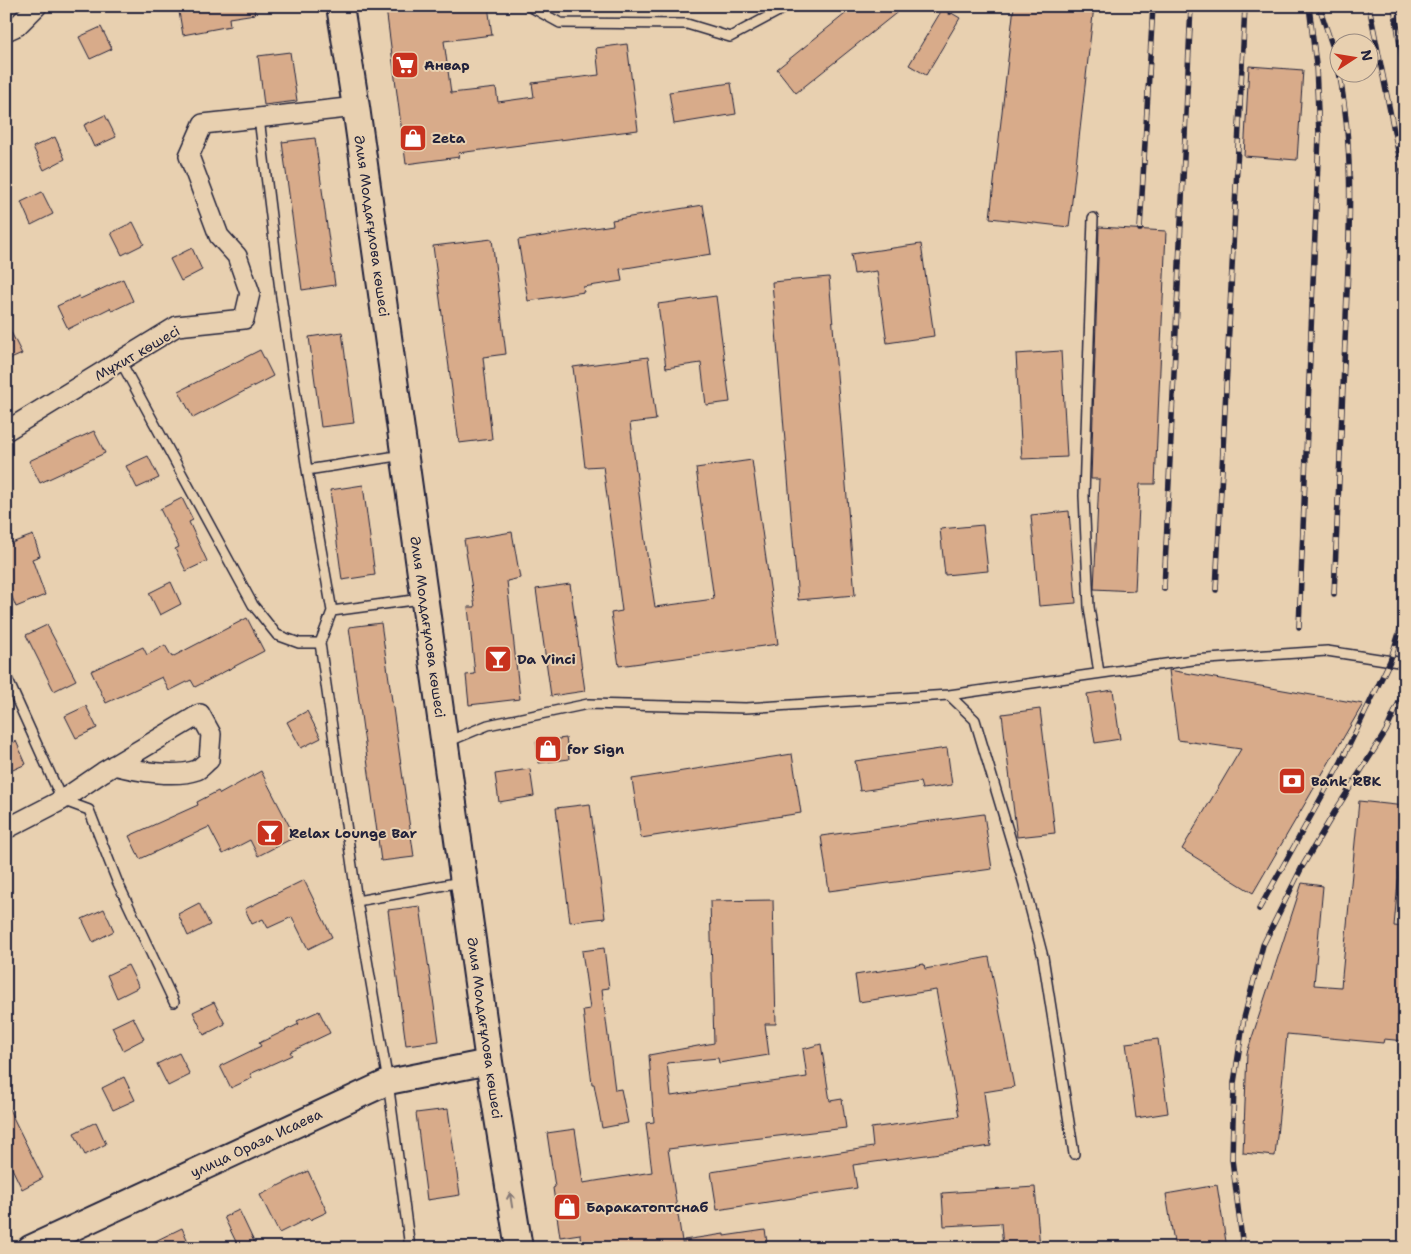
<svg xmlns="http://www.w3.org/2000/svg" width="1411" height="1254" font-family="'Shantell Sans',sans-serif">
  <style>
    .building { fill: #d8ab8a; stroke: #22223b }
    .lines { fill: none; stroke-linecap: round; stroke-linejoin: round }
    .service-casing { stroke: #22223b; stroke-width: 12 }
    .minor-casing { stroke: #22223b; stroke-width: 22 }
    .tertiary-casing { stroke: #22223b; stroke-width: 28 }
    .secondary-casing { stroke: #22223b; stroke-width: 30 }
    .service { stroke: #e8d0b0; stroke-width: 9 }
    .minor { stroke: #e8d0b0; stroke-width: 19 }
    .tertiary { stroke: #e8d0b0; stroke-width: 24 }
    .secondary { stroke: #e8d0b0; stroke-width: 26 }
    .rail-casing { stroke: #22223b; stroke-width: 5.5 }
    .rail { stroke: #e8d0b0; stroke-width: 4; stroke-dasharray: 11; stroke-linecap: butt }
    .oneway { stroke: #857976 }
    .labels { text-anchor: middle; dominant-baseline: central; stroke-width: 4; stroke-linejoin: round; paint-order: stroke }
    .poi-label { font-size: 14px; font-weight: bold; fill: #22223b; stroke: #e8d0b0; text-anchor: start }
    .street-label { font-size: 14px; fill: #22223b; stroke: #e8d0b0 }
  </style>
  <rect width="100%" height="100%" fill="#e8d0b0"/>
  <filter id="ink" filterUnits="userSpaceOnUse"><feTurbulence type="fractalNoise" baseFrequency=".02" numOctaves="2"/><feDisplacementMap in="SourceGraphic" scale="10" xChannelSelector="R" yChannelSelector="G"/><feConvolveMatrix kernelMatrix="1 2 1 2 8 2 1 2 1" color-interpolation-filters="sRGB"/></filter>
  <g filter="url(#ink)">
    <!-- building -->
    <path class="building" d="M178,6h76l1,8 -26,4 1,8 -47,9z
      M404,6h84l4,29 -48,6 7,52 45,-5 2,14 36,-5 -2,-14 67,-8 -3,-27 31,-4 11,86 -180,23 1,4 -53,7 -20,-156z
      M855,6h50l-109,87 -19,-24z
      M1014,6h80l-25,221 -79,-9z
      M943,8l17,10 -34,57 -17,-10z
      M101,27l11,22 -22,10 -11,-22z
      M290,52l7,49 -33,4 -6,-49z
      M1249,66l54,4 -6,90 -53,-4z
      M731,83l5,31 -62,10 -5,-32z
      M105,115l11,22 -22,10 -10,-22z
      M55,137l10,22 -21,11 -11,-23z
      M315,138l20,147 -33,5 -20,-148z
      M42,192l11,22 -22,11 -10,-23z
      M703,205l8,49 -91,15 2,12 -39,6 1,5 -56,9 -10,-61 95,-15 -1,-5z
      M133,222l11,22 -22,11 -11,-22z
      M1099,227l67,4 -11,253h-15l-5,107 -41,-2 5,-110h-8z
      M492,239l14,115 -23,3 9,82 -33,4 -26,-197z
      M921,244l13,92 -47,7 -10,-72 -23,3 -3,-20z
      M192,248l10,22 -21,11 -11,-22z
      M829,277l26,318 -57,5 -26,-318z
      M123,279l10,22 -21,10 -2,-3 -42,21 -11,-23 22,-10 1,3z
      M716,296l14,106 -24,3 -5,-42 -35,5 -8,-64z
      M6,322l16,32 -16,7z
      M342,332l12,91 -33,4 -12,-90z
      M260,350l13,26 -80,42 -14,-27z
      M1061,351l6,106 -45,2 -6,-105z
      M648,357l8,63 -26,3 15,118 10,66 59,-8 -18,-131 56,-8 26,184 -159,22 -8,-53 11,-2 -19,-145 -18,1 -12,-100z
      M94,431l11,22 -65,30 -11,-22z
      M148,456l11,22 -22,10 -11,-22z
      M363,485l12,90 -33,5 -12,-90z
      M182,498l11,22 -4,2 18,39 -21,10 -11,-22 4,-2 -19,-38z
      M1069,511l7,92 -37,3 -8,-91z
      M983,525l5,46 -43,4 -5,-46z
      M512,532l8,46 -13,3 13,118 -51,6 -3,-30 9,-1 -7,-67h7l-11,-67z
      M33,535l7,21 -8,3 13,36 -29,12 -10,-25v-37z
      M171,582l10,22 -21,11 -11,-22z
      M570,584l15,107 -34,5 -15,-107z
      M247,618l17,33 -69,36 -4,-7 -22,11 -7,-14 -56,26 -15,-32 52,-24 4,8 18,-10 7,12z
      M381,623l33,234 -33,4 -32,-234z
      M47,625l29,55 -22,11 -28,-56z
      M1169,670l194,34 -110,189 -71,-44 59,-100 -63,-9z
      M1113,690l7,49 -25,4 -8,-49z
      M86,706l11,22 -21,10 -11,-22z
      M1040,709l15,124 -38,4 -15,-123z
      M307,711l14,27 -20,10 -14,-26z
      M566,738l3,21 -30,4 -3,-21z
      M16,741l10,23 -20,9v-27z
      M947,748l5,37 -30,4 -2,-7 -60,9 -5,-30z
      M792,754l9,59 -160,25 -9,-59z
      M530,769l4,27 -35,6 -4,-28z
      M261,771l34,66 -37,19 -8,-16 -27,14 -14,-27 -69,32 -11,-23 69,-31 -1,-3 21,-11 2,3z
      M1359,801l46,5 -11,120 11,1v114l-21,-2 -1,4 -96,-9 -12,122 -32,-3 4,-100 55,-170 21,3 -9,99 27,2z
      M590,804l15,114 -35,4 -14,-114z
      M984,814l8,55 -163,22 -8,-55z
      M304,880l28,57 -24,12 -16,-32 -24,11 -5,-9 -11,5 -7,-15z
      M773,900l3,124h-11l4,31 -50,8 -1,-5 -51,5 4,33 136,-19 -4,-28 18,-5 9,57 12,-2 4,29 -178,21 15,99h-102l-1,-14 -20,3 -7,-49 2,-1 -8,-54 28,-4 8,54 69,-11 -6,-49 8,-1 -5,-67 65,-12 -4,-142z
      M199,903l11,22 -22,11 -10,-22z
      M420,906l19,135 -33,4 -18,-135z
      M104,909l10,22 -21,11 -11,-23z
      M604,948l5,40 -7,1 13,101 6,-1 7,34 -26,5 -8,-44h-2l-9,-74 7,-1 -8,-58z
      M989,957l25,130 -30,5 7,54 -138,19 4,23 -140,22 -6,-38 162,-25 -2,-19 88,-12 -23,-126 -77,12 -4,-27 69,-11 1,5z
      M128,965l11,22 -22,11 -10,-23z
      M214,1002l11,22 -21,11 -11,-23z
      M319,1011l11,22 -40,19 2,3 -42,19 2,4 -21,10 -11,-22 41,-20 -2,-3 40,-19 -2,-3z
      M133,1017l11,22 -21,11 -11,-23z
      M1158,1039l10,74 -32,5 -10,-75z
      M179,1053l11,22 -22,11 -11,-22z
      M124,1077l11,23 -22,10 -11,-22z
      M6,1103l37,75 -21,11 -16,-33z
      M448,1109l12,86 -33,5 -11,-87z
      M96,1122l10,22 -21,11 -11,-22z
      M308,1171l19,41 -17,8 -1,-2 -30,15 -19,-38z
      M1217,1185l10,63h-52l-9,-54z
      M1035,1187l5,61h-37l-2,-25 -57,3 -2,-33z
      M239,1210l18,38h-18l-15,-31z
      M182,1228l9,20h-50z
      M765,1230l3,18h-84v-8l40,-6v2z"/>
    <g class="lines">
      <!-- service casing -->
      <g class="service-casing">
        <path id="service" d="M529,6l31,17 127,1 43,13 58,-31
          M259,118l21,172 27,180 96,-15
          M1093,218l-9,278 5,111 10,66
          M121,362l132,243 24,30 22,8h21
          M307,470l25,141 89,-12
          M332,611l-12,32 37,258
          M6,676l56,124 27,10 28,71 57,121
          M949,695l26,25 49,164 19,73 31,197
          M447,742l41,-17 100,-21 158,4 203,-13 244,-35 134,-9 78,12
          M410,1248l-22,-166 -31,-181 104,-19"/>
      </g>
      <!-- minor casing -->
      <g class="minor-casing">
        <path id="minor" d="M6,31l11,-5 20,-20
          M6,431l171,-105 67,-7 6,-26 -13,-37 -18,-20 -30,-80 14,-32 153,-17
          M6,829l56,-29 41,-28 97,-58 11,20 -2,26c-4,3 -8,8 -12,10 -22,8 -60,1 -83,-5"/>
      </g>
      <!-- tertiary casing -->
      <g class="tertiary-casing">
        <path id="tertiary" d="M30,1248l358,-166 101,-20"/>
      </g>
      <!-- secondary casing -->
      <g class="secondary-casing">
        <path id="secondary" d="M340,6l16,101 133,955 30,186"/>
      </g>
      <!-- service -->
      <use href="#service" class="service"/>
      <!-- minor -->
      <use href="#minor" class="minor"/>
      <!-- tertiary -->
      <use href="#tertiary" class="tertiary"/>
      <!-- secondary -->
      <use href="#secondary" class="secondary"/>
      <!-- rail casing -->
      <g class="rail-casing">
        <path id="rail" d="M1319,6l17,51 2,13
          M1369,6l36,180
          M1394,6l11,71
          M950,12l4,-6
          M1140,229l13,-223
          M1164,589l27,-583
          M1216,590l29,-584
          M1334,594c4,-92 8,-184 12,-276 3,-81 9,-165 -7,-246
          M1299,627l20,-492 -3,-70 -7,-59
          M1259,909l82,-147 49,-101 10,-31 5,-26
          M1243,1248l-11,-89 2,-76 10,-65 19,-73 39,-78 32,-54 52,-82 19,-42"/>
      </g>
      <!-- rail -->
      <use href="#rail" class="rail"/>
    </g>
    <!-- one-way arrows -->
    <defs><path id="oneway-shaft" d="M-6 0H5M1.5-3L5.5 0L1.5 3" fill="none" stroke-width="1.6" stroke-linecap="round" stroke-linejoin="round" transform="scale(1.25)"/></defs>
    <use class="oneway" href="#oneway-shaft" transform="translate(511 1200) rotate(-99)"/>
  </g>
  <!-- icons -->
  <defs>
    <g id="supermarket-square" transform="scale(1.4375)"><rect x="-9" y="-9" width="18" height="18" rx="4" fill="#c8321e" stroke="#e8d0b0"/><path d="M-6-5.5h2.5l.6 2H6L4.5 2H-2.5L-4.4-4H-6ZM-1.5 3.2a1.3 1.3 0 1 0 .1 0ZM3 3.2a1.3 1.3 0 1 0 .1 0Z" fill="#fff"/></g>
    <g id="shop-square" transform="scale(1.4375)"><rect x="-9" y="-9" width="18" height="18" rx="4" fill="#c8321e" stroke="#e8d0b0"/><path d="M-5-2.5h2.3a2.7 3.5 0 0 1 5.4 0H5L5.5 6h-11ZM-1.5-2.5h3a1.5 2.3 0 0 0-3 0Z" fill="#fff"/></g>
    <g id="bar-square" transform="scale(1.4375)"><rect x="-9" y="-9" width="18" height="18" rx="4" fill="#c8321e" stroke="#e8d0b0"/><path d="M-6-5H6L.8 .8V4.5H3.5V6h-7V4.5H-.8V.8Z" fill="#fff"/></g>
    <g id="bank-square" transform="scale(1.4375)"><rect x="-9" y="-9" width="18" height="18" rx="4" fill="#c8321e" stroke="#e8d0b0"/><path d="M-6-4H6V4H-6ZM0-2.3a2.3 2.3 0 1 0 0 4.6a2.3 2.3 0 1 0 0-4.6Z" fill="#fff"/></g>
  </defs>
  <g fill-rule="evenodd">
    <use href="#supermarket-square" x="405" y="65"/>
    <use href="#shop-square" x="413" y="138"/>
    <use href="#bar-square" x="498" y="659"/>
    <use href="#shop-square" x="548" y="749"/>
    <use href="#bank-square" x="1292" y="781"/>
    <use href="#bar-square" x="270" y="833"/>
    <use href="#shop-square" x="567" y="1207"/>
  </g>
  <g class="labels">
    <!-- poi labels -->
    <g class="poi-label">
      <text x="424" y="65">Анвар</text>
      <text x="432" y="138">Zeta</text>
      <text x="517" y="659">Da Vinci</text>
      <text x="567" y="749">for Sign</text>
      <text x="1311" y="781">Bank RBK</text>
      <text x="289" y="833">Relax Lounge Bar</text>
      <text x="586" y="1207">Баракатоптснаб</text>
    </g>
    <!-- street labels -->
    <g class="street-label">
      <text transform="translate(372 226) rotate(82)">Әлия Молдағұлова көшесі</text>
      <text transform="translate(137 353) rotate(-30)">Мұхит көшесі</text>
      <text transform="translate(428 627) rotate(82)">Әлия Молдағұлова көшесі</text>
      <text transform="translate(485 1028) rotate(82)">Әлия Молдағұлова көшесі</text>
      <text transform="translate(256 1143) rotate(-25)">улица Ораза Исаева</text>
    </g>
  </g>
  <!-- margin -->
  <rect width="1411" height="1254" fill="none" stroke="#e8d0b0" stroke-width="25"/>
  <rect x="12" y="12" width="1386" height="1229" fill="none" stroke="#22223b" stroke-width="2" filter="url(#ink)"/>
  <!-- north arrow -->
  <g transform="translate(1354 58) rotate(78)"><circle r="24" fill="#e8d0b0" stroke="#998a81"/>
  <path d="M0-4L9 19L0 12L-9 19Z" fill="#c8321e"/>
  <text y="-8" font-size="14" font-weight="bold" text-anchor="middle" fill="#22223b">N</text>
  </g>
</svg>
